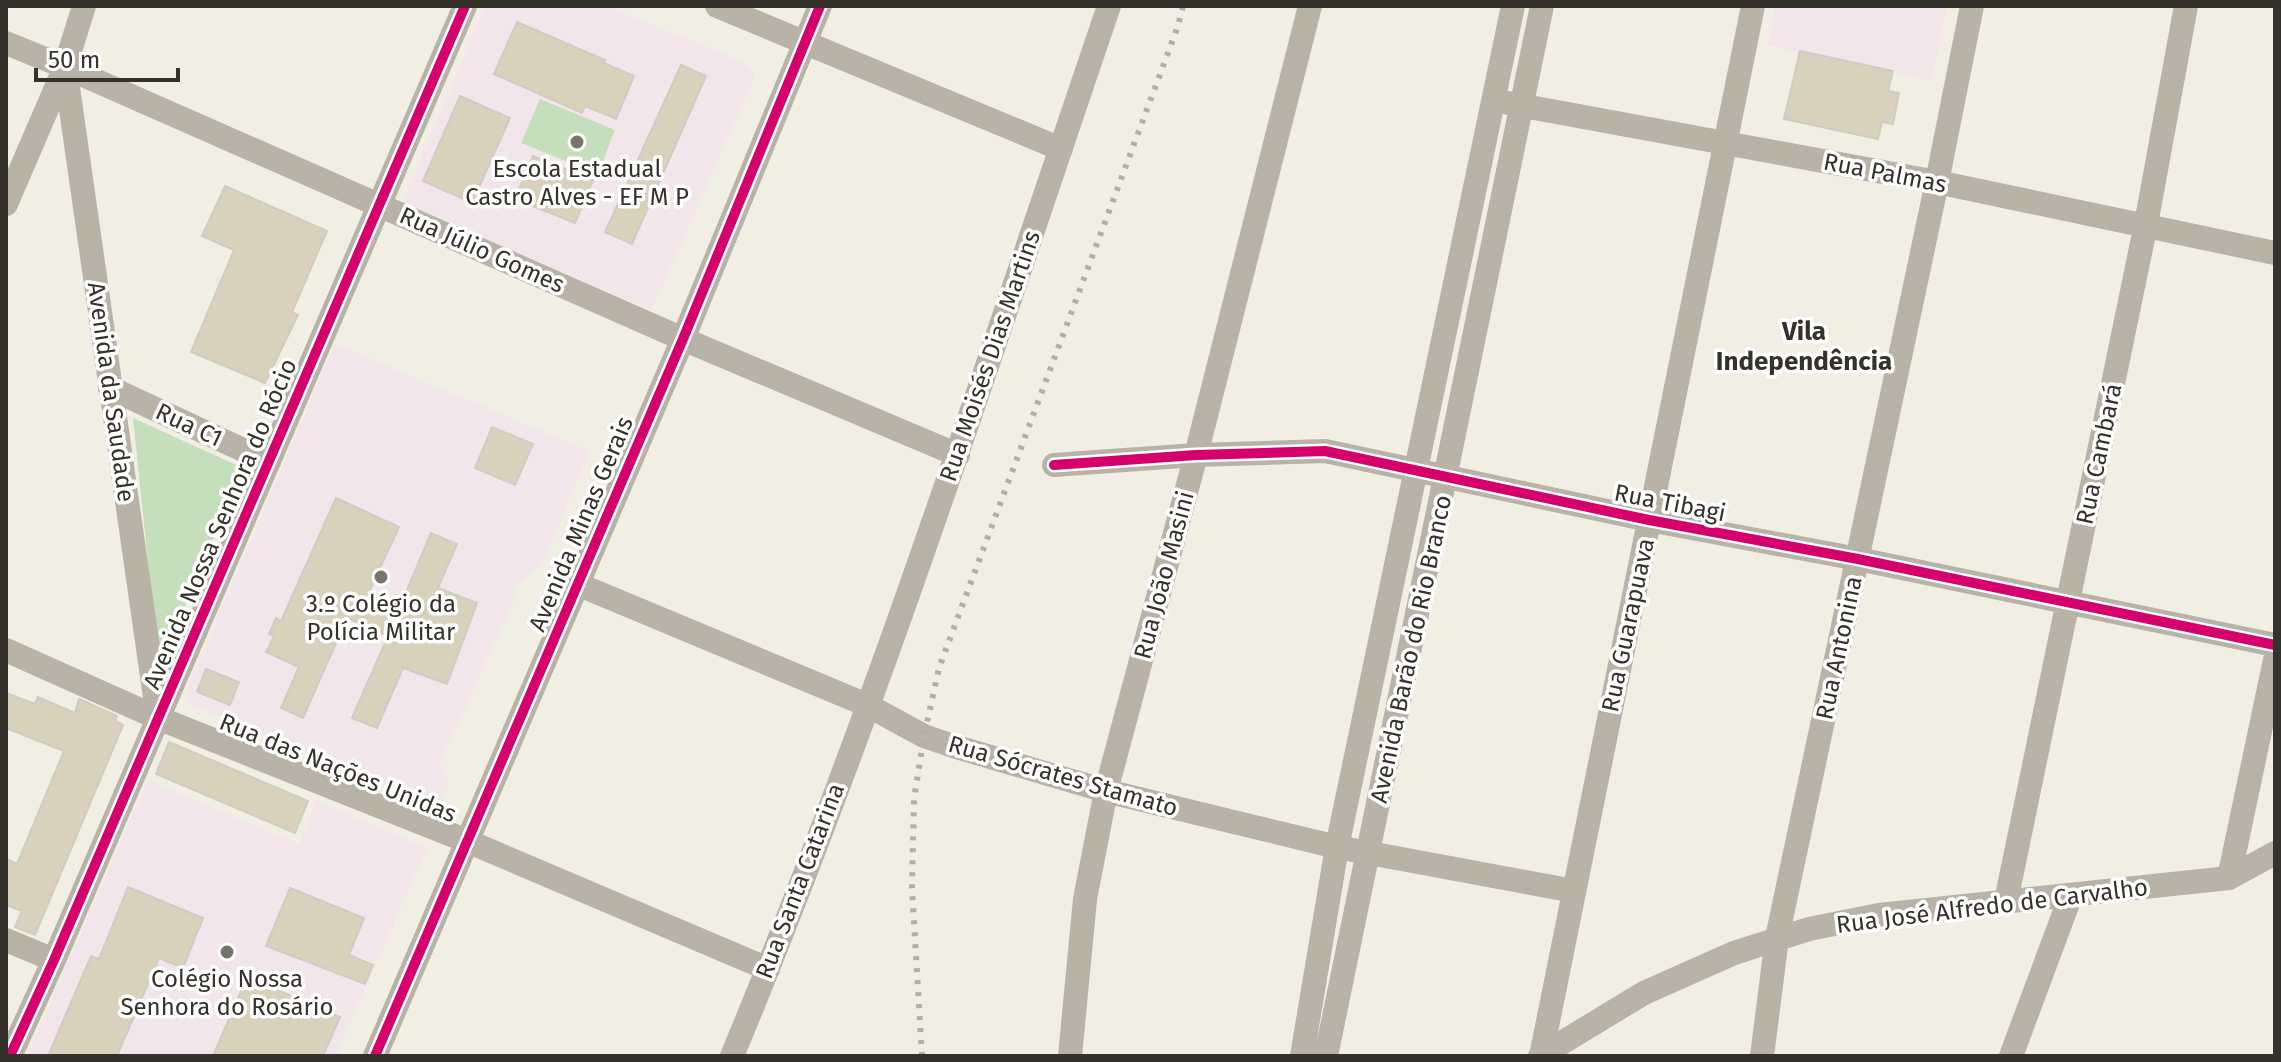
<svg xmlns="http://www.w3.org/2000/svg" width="2281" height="1062" font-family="'Fira Sans',sans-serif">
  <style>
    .education { fill: #f3e6ea }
    .green { fill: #c5debb }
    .building { fill: #d8d1bc; stroke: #cfccc4; stroke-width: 2 }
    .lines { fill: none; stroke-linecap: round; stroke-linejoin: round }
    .minor { stroke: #b8b2a7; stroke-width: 24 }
    .rail { stroke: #b4aea6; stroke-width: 6; stroke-dasharray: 4 8; stroke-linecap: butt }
    .cycleway-casing { stroke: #fff; stroke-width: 15 }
    .cycleway { stroke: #d6006c; stroke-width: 10 }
    .poi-dot { fill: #77746b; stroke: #fff; stroke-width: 3 }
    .labels { text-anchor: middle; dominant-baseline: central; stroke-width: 7; stroke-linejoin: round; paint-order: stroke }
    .poi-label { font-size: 24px; fill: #35322b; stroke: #fff }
    .street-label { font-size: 24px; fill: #35322b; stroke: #fff }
    .neighbourhood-label { font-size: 26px; font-weight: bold; fill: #35322b; stroke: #fff }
  </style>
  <rect width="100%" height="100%" fill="#f1eee3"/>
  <!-- education -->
  <path class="education" d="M485,6h121l138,56 8,8 2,9 -100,226 -7,3 -245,-104z
    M1776,6h171l-15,75 -164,-36z
    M335,344l254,107 -47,115 -30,22 4,8 -76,167 9,21 -8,18 -11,2 -239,-99 -5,-14z
    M148,780l151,64 17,-44 111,48 -91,208h-309z"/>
  <!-- green -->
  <path class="green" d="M540,99l75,31 -17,44 -77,-31z
    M133,418l110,50 -84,200z"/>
  <!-- building -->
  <path class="building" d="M517,22l88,38 -1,3 30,13 -18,43 -31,-13 -3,7 -88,-39z
    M1800,51l93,20 -5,20 11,2 -6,31 -11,-2 -4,17 -94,-20z
    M681,65l25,11 -74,168 -27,-12z
    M460,96l50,22 -38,85 -49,-22z
    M533,156l60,24 -18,43 -60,-24z
    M225,186l102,45 -35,81 6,3 -33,68 -74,-31 43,-102 -32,-14z
    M492,427l41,17 -18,41 -40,-17z
    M336,498l63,29 -29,63 31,14 30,-71 26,11 -19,44 39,15 -30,81 -44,-16 -26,60 -25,-10 36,-82 -41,-18 -44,100 -22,-10 18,-41 -33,-15 8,-16 -5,-2 7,-16 5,3z
    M206,669l33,13 -9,23 -33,-13z
    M6,693l29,11 3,-7 37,16 4,-14 38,17 -2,5 8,4 -88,210 -20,-8 7,-16 -16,-6v-46l11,5 47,-113 -58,-23z
    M169,742l139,59 -13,32 -139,-59z
    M128,887l75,31 -20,50 -24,-10 -42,98h-69l43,-100 8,3z
    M290,888l74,30 -15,37 24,10 -8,19 -99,-38z
    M247,977l93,40 -17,39h-110z"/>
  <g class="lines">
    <!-- minor -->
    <path class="minor" d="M717,6l344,143
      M6,43l59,24 618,272 275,116
      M65,67l93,651
      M1508,103l429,79 338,71
      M6,204l59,-137 19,-61
      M110,388l159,74
      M1054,465l142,-10 129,-4 324,69 209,39 417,86
      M577,584l290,121 57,31 29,10 153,45 231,56 237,44
      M6,650l152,68 309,123 301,128
      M2229,878l46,-218
      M2006,901l140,-677 40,-218
      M6,940l48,20
      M10,1056l44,-96 411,-954
      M375,1056l308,-717 137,-333
      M732,1056c143,-343 257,-698 377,-1050
      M1070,1056l15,-157 21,-108 90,-336 114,-449
      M1302,1056l35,-209 176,-841
      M1326,1056c70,-350 147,-699 216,-1050
      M1540,1056l104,-63 90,-40 75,-24 70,-14 350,-37 46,-25
      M1541,1056l212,-1050
      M1762,1056l15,-118 160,-756 35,-176
      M2011,1056l60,-161"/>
    <!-- rail -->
    <path class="rail" d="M922,1056l-10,-168 2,-89 10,-63 15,-68 239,-642 5,-20"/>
    <!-- cycleway casing -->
    <g class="cycleway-casing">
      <path id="cycleway" d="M1054,465l142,-10 129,-4 324,69 209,39 417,86
        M10,1056l44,-96 411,-954
        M375,1056l308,-717 137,-333"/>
    </g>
    <!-- cycleway -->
    <use href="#cycleway" class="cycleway"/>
  </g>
  <!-- markers -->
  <g class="poi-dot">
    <circle cx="577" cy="142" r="8"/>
    <circle cx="381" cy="577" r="8"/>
    <circle cx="227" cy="952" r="8"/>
  </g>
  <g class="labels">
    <!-- poi labels -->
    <g class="poi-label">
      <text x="577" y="169">Escola Estadual<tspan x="577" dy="28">Castro Alves - EF M P</tspan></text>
      <text x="381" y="604">3.º Colégio da<tspan x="381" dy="28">Polícia Militar</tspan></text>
      <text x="227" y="979">Colégio Nossa<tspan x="227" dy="28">Senhora do Rosário</tspan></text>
    </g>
    <!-- street labels -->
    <g class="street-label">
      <text transform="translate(1885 173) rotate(11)">Rua Palmas</text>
      <text transform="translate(482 250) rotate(24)">Rua Júlio Gomes</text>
      <text transform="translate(990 356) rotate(-71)">Rua Moisés Dias Martins</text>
      <text transform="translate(111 392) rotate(82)">Avenida da Saudade</text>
      <text transform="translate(189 425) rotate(25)">Rua C1</text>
      <text transform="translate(2099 454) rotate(-78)">Rua Cambará</text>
      <text transform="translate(1670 503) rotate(11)">Rua Tibagi</text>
      <text transform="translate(220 524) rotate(-67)">Avenida Nossa Senhora do Rócio</text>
      <text transform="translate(581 524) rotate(-67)">Avenida Minas Gerais</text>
      <text transform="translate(1164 575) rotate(-75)">Rua João Masini</text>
      <text transform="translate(1628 625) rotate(-78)">Rua Guarapuava</text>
      <text transform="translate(1839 648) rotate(-78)">Rua Antonina</text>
      <text transform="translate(1411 649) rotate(-78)">Avenida Barão do Rio Branco</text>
      <text transform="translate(338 768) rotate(22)">Rua das Nações Unidas</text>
      <text transform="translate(1063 776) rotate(16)">Rua Sócrates Stamato</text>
      <text transform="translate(800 881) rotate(-69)">Rua Santa Catarina</text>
      <text transform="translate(1992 906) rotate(-7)">Rua José Alfredo de Carvalho</text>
    </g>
    <!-- neighbourhood labels -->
    <g class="neighbourhood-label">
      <text x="1804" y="331">Vila<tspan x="1804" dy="30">Independência</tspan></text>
    </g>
  </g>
  <!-- border -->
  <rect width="2281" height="1062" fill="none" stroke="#35322b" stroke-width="16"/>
  <!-- scale -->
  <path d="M36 68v12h142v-12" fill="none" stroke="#35322b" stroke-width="4"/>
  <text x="48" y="68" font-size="24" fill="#35322b" stroke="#ffffff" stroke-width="6" paint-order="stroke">50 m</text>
</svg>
